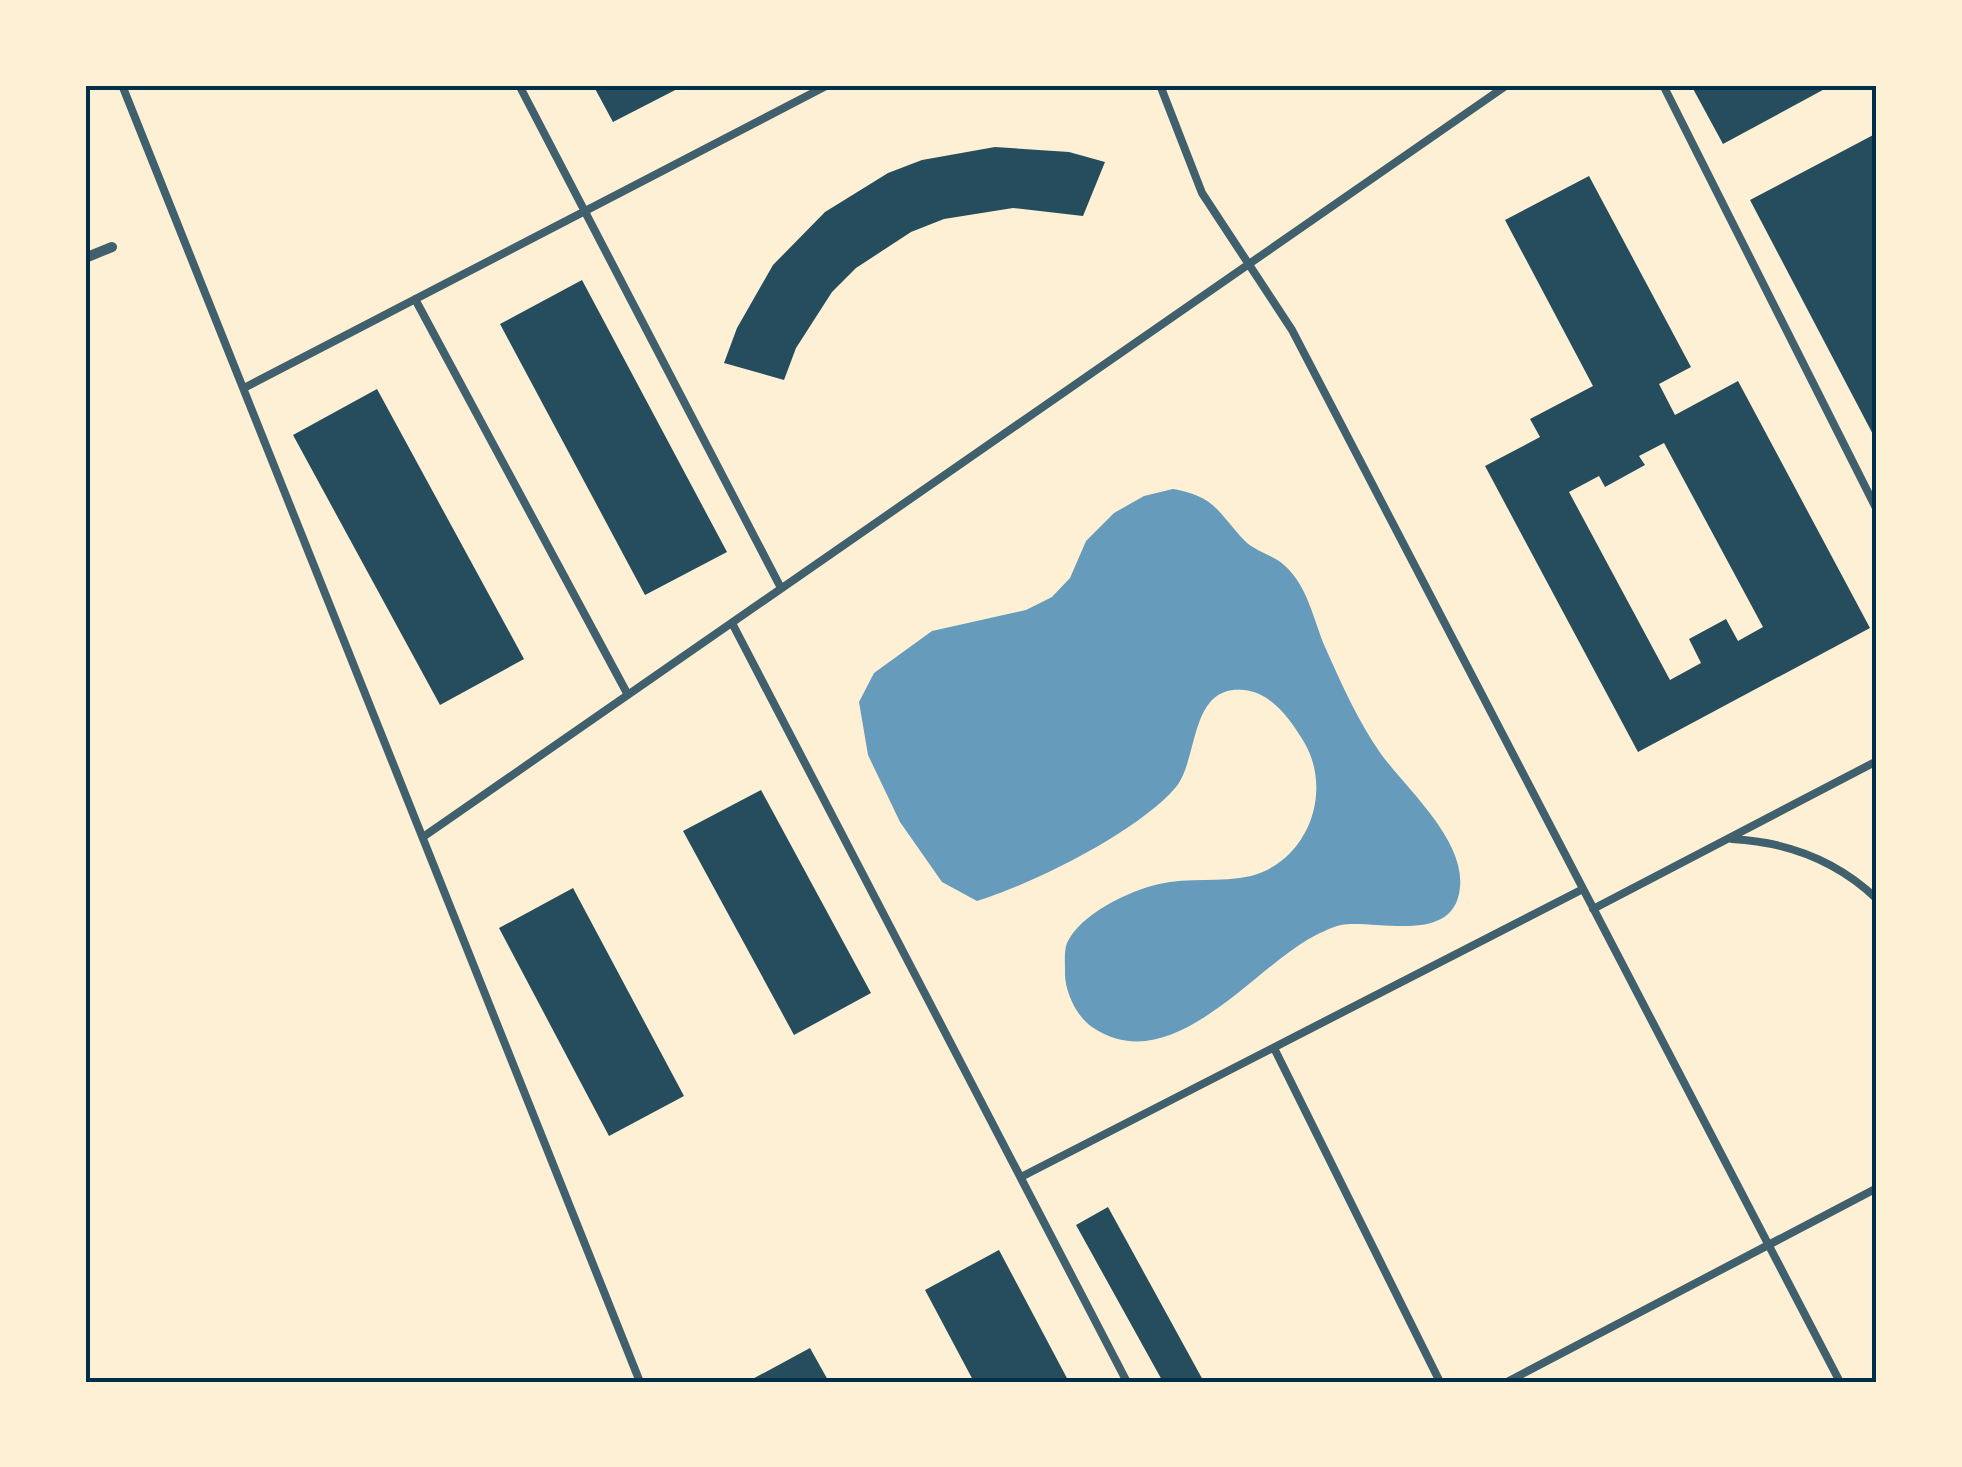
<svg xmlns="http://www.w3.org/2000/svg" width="1962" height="1467" font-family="'Work Sans',sans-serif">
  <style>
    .water { fill: #669bbc }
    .building { fill: #264d5e; fill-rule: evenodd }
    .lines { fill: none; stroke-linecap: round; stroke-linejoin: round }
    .service { stroke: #3f606c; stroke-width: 8 }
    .minor { stroke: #3f606c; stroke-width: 10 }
    .neatline { fill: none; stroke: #003049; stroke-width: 4 }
  </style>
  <rect width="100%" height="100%" fill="#fdf0d5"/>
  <!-- water -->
  <path class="water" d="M1173,489c44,8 44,23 72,52 11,11 28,14 39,24 24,21 29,54 41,82 16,36 33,74 56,107 25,34 84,86 79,133 -5,59 -84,32 -119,38 -10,2 -25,10 -34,15 -60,36 -139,139 -215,87 -16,-11 -28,-37 -27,-56 0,-9 -1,-21 2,-28 13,-29 62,-52 92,-59 29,-7 62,-1 92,-8 58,-16 82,-85 53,-134 -14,-23 -32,-49 -60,-52 -55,-6 -45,69 -68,97 -37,44 -143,97 -199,114l-35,-19 -42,-60 -32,-67 -9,-53 15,-29 58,-42 94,-21 26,-13 18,-19 16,-37 28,-28 30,-17z"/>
  <!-- building -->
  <path class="building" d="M593,85h92l-72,37z
    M1691,85h141l-109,59z
    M1877,133v309l-127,-242z
    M995,147l74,5 36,10 -22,54 -70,-8 -69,11 -33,13 -55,36 -24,24 -36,56 -12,32 -60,-17 13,-35 36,-63 52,-53 63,-39 34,-13z
    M1589,176l102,191 -32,17 16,31 63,-34 132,247 -232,124 -153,-286 55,-29 -10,-18 63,-33 -88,-166zM1664,443l99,184 -25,14 -12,-22 -37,20 12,24 -31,17 -101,-188 30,-16 6,11 40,-22 -6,-9z
    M582,280l145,272 -82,43 -145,-271z
    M377,389l147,270 -84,46 -147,-270z
    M761,790l110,203 -77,42 -111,-204z
    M573,888l111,208 -75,40 -110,-208z
    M1108,1207l96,175h-41l-87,-157z
    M999,1250l70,132h-95l-49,-92z
    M810,1348l19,34h-82z"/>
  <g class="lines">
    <!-- service -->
    <path class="service" d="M122,85l518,1297
      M519,85l262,503
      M1160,85l42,108 90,137 548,1052
      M1663,85l214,425
      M415,299l213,396
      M244,388l584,-303
      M732,623l395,759
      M423,837l1084,-752
      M1732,839c56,3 104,21 145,60
      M1593,909l284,-148
      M1274,1048l166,334
      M1021,1177l562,-288
      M1507,1382l370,-194"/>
    <!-- minor -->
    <path class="minor" d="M85,258l27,-11"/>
  </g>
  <!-- border -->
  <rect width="1962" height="1467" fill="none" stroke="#fdf0d5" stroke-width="175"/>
  <rect x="88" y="88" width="1786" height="1292" class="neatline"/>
</svg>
